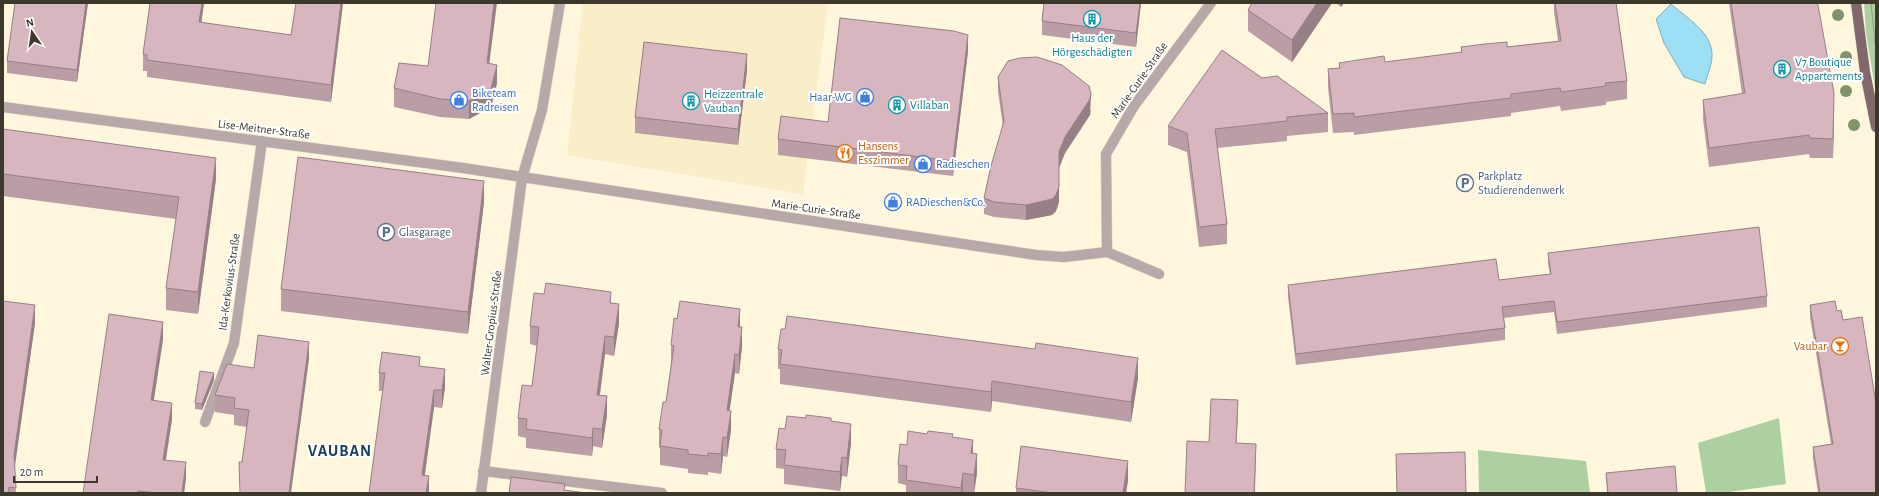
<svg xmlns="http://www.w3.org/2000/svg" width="1879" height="496" font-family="'Alegreya Sans',sans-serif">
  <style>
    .built { fill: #faeec8 }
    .green { fill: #acd0a2 }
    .water { fill: #9de0f5; stroke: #80aeb9 }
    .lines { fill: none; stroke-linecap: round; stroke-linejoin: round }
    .minor-casing { stroke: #dbd5be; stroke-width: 11 }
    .major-casing { stroke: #dbd5be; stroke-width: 11 }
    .minor { stroke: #b8a8aa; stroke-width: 10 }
    .major { stroke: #82676c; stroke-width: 10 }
    .tram { stroke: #9c9784; stroke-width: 1 }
    .tree { fill: #81936b }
    .wall { fill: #ba9da5 }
    .shaded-wall { fill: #977f86 }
    .building { fill: #d8b6c0; stroke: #977f86 }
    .labels { text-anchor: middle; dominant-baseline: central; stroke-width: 4; stroke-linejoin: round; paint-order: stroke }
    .culture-label { font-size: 12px; fill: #0d838f; stroke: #fff; text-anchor: start }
    .street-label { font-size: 12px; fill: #3c382c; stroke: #fff }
    .shop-label { font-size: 12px; fill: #366cbe; stroke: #fff; text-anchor: start }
    .food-label { font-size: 12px; fill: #c56008; stroke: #fff; text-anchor: start }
    .service-label { font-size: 12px; fill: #4e5e75; stroke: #fff; text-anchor: start }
    .district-label { font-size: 16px; font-weight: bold; letter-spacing: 1px; fill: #184158; stroke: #fff }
  </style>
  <rect width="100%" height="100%" fill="#fef7de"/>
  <!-- built -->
  <path class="built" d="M583,3h245l-25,191 -236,-39z"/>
  <!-- green -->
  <path class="green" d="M1864,3h12v92l-10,-63z
    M1779,418l7,66 -64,9h-16l-8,-50z
    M1478,450l108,11 4,32h-111z"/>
  <!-- water -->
  <path class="water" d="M1671,4c16,14 42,29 41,52 0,9 -5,19 -7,28l-21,-7 -20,-34 -8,-24z"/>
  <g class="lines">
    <!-- minor casing -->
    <g class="minor-casing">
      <path id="minor" d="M3,107l460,61 573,87 28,2 43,-5 52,22
        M1107,252l-1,-98 28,-48 77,-103
        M205,422l29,-79 28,-202
        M483,471l179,22
        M481,493l41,-315 20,-68 18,-107"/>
    </g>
    <!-- major casing -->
    <g class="major-casing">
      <path id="major" d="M1856,3l9,69 11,55"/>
    </g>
    <!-- minor -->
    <use href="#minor" class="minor"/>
    <!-- major -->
    <use href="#major" class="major"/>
    <!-- tram -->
    <path class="tram" d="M1871,3l5,48"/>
  </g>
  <!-- trees -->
  <g class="tree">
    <circle cx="1838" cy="15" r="6"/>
    <circle cx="1846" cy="57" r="6"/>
    <circle cx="1846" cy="91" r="6"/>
    <circle cx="1854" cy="125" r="6"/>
  </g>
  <!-- wall -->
  <path class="wall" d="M15,3h73l-11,79 -70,-9v-12z
    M150,3h54l-3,20 90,12 5,-32h47l-12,99 -184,-25v-6h-4v-17z
    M1044,3h97l-5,44 -94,-12v-14z
    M1252,3h80l-40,59 -44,-31v-21z
    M1336,3h8l-3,4z
    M1554,3h62l11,78v18l-21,3v3l-45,6 -1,-5 -49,7v3l-157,19v-3l-21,1 -5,-45v-19l11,-1v-5l46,-1 76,-9v-6h46l51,-6 -4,-29z
    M1729,3h85l20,110 -1,45h-23l-1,-4 -100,13 -6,-48v-19l39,-6z
    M968,51l-15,125 -175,-21v-16l50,-17z
    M489,63l8,20 -6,24 -22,12 -29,-2 -46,-10v-19l34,-22z
    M747,70l-9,75 -103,-12v-16z
    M998,77l93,33 -1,5 -25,38 -6,15v34l-3,9 -4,4 -26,5 -32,-3 -10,-3v-16l19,-72 -5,-34z
    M1262,78l66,35v19l-41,4v5l-70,7 10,76v20l-28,3 -12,-95 -19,-7v-19z
    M3,129l213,50 -18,135 -32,-4v-22l10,-69 -173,-23z
    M484,202l-16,132 -187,-23v-22z
    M1548,253l219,43v11l-210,27 -3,-22 -50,6 1,10v12l-209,25 -8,-68v-12l211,-5 25,-3 26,-3 -2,-10z
    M3,301l32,22 -21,144 2,26h-13z
    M611,303l8,20 -5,33 -9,-2 -5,41 7,20 -5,33 -9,-2 -1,10 -66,-8v-10l-8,-2v-18l14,-32 5,-40 -7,-2v-18z
    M1810,305l27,6 6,9 33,173h-58l-5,-34v-12l18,-3 -21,-127z
    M740,327l2,19 -3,28 -4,-1 -6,37 2,20 -4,27 -4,-1 -2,18 -13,-2v3l-20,-2v-4l-28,-4v-17h-1v-19l7,-27 5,-37v-20z
    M163,339l-9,61 18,19 -6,41 20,18 -2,15h-101z
    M778,349l360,29 -7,44 -139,-21 -1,11 -211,-28v-15h-2z
    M309,359l-67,103 5,-35 -13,-2v-10l-19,-3v-17l39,-27z
    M420,366l25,21 -3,21 -8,-1 -9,68 4,18 -46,-102h-4v-18z
    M214,380l-12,30 -7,-1v-6z
    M831,421l20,22 -4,34 -5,-1 -2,15 -56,-7v-15l-8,-1v-19l9,-20z
    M953,437l20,16 4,20 -3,20 -11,-1v1h-57v-8l-8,-2v-18z
    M1606,473l71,20h-70z
    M1128,480l-2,13h-110v-5z"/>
  <!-- shaded-wall -->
  <path class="shaded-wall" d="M86,3h2l-11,79v-12z
    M202,3h2l-5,36v-17z
    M341,3h2l-12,99v-17z
    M494,3h3l-10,78v-18z
    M1140,3h1l-5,44v-14z
    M1317,3h15l-40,59v-22z
    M1341,3h3l-3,4z
    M968,35v16l-15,125v-15z
    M747,54v16l-9,75v-16z
    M497,65v18l-6,24 -22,12v-18z
    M1834,93v20l-1,45v-19z
    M1091,94l-1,21 -25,38 -6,15v34l-3,9 -4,4 -26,5v-15l39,-68z
    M216,158v21l-18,135v-22z
    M484,181v21l-16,132v-22z
    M611,292v18l-1,-7z
    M619,304v19l-5,33v-19z
    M35,305v18l-21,150v-18z
    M740,309v19l-2,-1z
    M163,322v17l-12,78v-17z
    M742,327v19l-3,28v-19z
    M605,336v18l-8,60v-19z
    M309,342v17l-18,134h-2z
    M735,354v19l-8,56v-19z
    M1138,358v20l-7,44v-20z
    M445,369v18l-3,21v-18z
    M214,373v7l-12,30v-6z
    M992,381v20l-1,11v-20z
    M434,390v17l-12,86v-18z
    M607,396v19l-5,33v-19z
    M1238,400v12l-2,43v-12z
    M172,403v16l-9,57v-16z
    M731,411v19l-4,27v-19z
    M851,424v19l-4,34v-19z
    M593,428v18l-1,10v-18z
    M723,437v19l-2,18v-20z
    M973,440v18l-2,-5z
    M1256,444l-1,49h-1z
    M977,454v19l-3,20v-18z
    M842,457v19l-2,15v-19z
    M1128,461v19l-2,13h-3z
    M186,462v16l-2,15h-2z
    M963,473v20h-2v-5z
    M429,476v17h-3z"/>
  <!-- building -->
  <path class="building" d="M15,3h71l-9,67 -70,-9z
    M150,3h52l-3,19 92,13 5,-32h45l-10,82 -184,-25v-5l-4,-1z
    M436,3h58l-7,60 10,2 -6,24 -22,12 -29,-2 -46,-11 5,-25 29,3z
    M1044,3h96l-4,30 -94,-12z
    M1252,3h65l-25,37 -44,-30z
    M1555,3h61l11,78 -22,2 1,3 -45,6 -1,-4 -49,6v4l-157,19v-4l-21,1 -5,-45 12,-1 -1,-5 45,-7 1,6 77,-10 -1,-5 24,-3 22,-2v5l54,-6z
    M1731,3h83l4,2 16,88 -1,46 -23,-1 -1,-3 -100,13 -6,-48 42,-7z
    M840,18l114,13 14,4 -15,126 -175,-22 3,-23 47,6z
    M644,42l103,12 -9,75 -103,-12z
    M1222,50l40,28 15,-2 51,37 -41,4v4l-72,8 12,95 -28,3 -12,-94 -19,-7z
    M1037,57l25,8 27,21 2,8 -1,5 -25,38 -6,15v35l-3,8 -4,4 -26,6 -32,-3 -10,-4 7,-32 13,-45 -6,-44 10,-16 12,-3z
    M3,129l213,29 -18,134 -32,-4 13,-91 -176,-23z
    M298,157l186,24 -16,131 -187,-23z
    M1759,227l8,69 -210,26 -3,-21 -52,6 3,21 -209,26 -8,-69 208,-26 3,21 25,-3 27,-3 -3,-21z
    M546,283l65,9 -1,11 9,1 -5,33 -9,-1 -8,59 10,1 -5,33 -9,-1 -1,10 -66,-9 1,-10 -9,-1 4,-33 10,1 4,-32 3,-27 -9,-1 4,-33 10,1z
    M3,301l32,4 -21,150 2,33 -7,-1 -1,6 -5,-1z
    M680,301l60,8 -2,18h4l-3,28 -4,-1 -8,56 4,1 -4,27 -4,-1 -2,17 -13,-1v3l-20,-2v-4l-28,-4 2,-16 -3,-1 4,-27h3l8,-56 -3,-1 3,-27 3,1z
    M1835,301l2,10 4,-1 2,10 19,-3 14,86v90h-56l-7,-46 20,-3 -23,-139z
    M109,314l54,8 -12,78 21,3 -9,57 23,2 -4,31h-24l-20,-2v2h-55z
    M787,316l248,33 1,-6 102,15 -7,44 -139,-21 -1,11 -211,-28 2,-14 -4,-1 3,-20h4z
    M258,335l51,7 -20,151h-49l-1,-31h3l7,-52 -15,-2 1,-10 -20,-3 12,-31 27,4z
    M382,352l38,5 -1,9 26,3 -3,21h-8l-12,85 7,1 -3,17h-57l16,-120h-6z
    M200,371l14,2 -12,31 -7,-1z
    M1211,399l27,1 -2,43 20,1 -2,49h-69l2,-52 22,1z
    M806,415l25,3v3l20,3 -4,34 -5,-1 -2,15 -56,-7 2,-15 -10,-1 3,-21 6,1 2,-13 19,2z
    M908,431l19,3 1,-3 25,3 -1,3 21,3 -2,13 6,1 -3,21 -11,-2 -2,15 -55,-8 1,-14 -9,-1 2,-21 7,1z
    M1021,446l107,15 -5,32h-70l-37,-5z
    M1465,452l1,41h-69l-1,-39z
    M1675,466l2,27h-69l-2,-20z
    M511,477l54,7 -1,6 22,3h-77z"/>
  <!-- icons -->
  <defs>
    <g id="building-ring" transform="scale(0.9)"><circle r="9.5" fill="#fff" stroke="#0f9aa8" stroke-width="1.5"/><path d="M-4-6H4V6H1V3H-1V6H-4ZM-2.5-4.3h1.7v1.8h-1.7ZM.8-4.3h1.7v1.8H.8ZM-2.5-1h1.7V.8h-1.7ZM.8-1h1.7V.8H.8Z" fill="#0f9aa8"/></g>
    <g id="shop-ring" transform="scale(0.9)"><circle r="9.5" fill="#fff" stroke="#3f7fe0" stroke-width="1.5"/><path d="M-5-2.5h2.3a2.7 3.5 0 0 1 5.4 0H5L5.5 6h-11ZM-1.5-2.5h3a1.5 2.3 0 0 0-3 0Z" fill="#3f7fe0"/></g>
    <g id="restaurant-ring" transform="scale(0.9)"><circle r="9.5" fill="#fff" stroke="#e8710a" stroke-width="1.5"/><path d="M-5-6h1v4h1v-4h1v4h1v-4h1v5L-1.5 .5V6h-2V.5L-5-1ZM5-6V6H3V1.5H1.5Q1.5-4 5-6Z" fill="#e8710a"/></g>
    <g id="parking-ring" transform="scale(0.9)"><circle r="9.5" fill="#fff" stroke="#5c6f8a" stroke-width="1.5"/><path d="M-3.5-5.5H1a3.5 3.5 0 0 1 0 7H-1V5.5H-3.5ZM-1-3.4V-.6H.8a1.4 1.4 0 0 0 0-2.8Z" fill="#5c6f8a"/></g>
    <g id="bar-ring" transform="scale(0.9)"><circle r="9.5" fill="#fff" stroke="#e8710a" stroke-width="1.5"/><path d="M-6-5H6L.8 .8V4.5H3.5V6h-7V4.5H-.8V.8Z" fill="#e8710a"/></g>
  </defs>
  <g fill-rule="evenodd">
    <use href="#building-ring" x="1092" y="19"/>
    <use href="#building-ring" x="1782" y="69"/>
    <use href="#shop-ring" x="865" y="97"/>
    <use href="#shop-ring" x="459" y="100"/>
    <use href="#building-ring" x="691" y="101"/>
    <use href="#building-ring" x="897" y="105"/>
    <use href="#restaurant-ring" x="845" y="153"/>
    <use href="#shop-ring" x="923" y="164"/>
    <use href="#parking-ring" x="1465" y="183"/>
    <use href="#shop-ring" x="893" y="202"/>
    <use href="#parking-ring" x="386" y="232"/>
    <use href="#bar-ring" x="1840" y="346"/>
  </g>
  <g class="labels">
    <!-- culture labels -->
    <g class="culture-label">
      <text x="1092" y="38" text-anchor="middle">Haus der<tspan x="1092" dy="14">Hörgeschädigten</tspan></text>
      <text x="1795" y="62">V7 Boutique<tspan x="1795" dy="14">Appartements</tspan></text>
      <text x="704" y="94">Heizzentrale<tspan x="704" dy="14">Vauban</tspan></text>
      <text x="910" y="105">Villaban</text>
    </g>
    <!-- street labels -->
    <g class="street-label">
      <text transform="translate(1139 80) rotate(-55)">Marie-Curie-Straße</text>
      <text transform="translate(264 129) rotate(7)">Lise-Meitner-Straße</text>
      <text transform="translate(816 209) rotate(8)">Marie-Curie-Straße</text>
      <text transform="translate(229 282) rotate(-82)">Ida-Kerkovius-Straße</text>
      <text transform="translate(491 323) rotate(-83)">Walter-Gropius-Straße</text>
    </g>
    <!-- shop labels -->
    <g class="shop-label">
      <text x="472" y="93">Biketeam<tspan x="472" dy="14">Radreisen</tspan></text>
      <text x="852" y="97" text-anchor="end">Haar-WG</text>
      <text x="936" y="164">Radieschen</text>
      <text x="906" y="202">RADieschen&amp;Co.</text>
    </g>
    <!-- food labels -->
    <g class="food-label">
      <text x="858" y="146">Hansens<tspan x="858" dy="14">Esszimmer</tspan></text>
      <text x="1827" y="346" text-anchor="end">Vaubar</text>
    </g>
    <!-- service labels -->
    <g class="service-label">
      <text x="1478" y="176">Parkplatz<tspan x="1478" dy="14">Studierendenwerk</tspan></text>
      <text x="399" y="232">Glasgarage</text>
    </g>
    <!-- district labels -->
    <g class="district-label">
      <text x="340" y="451">VAUBAN</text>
    </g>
  </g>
  <!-- border -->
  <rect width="1879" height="496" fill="none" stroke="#3c382c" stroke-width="8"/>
  <!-- north arrow -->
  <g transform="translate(32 32) rotate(347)" stroke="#ffffff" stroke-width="3" paint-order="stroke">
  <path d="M0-3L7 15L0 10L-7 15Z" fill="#3c382c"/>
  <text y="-6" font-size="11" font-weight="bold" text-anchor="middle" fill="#3c382c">N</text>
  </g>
  <!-- scale -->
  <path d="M14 476v6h83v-6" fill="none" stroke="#3c382c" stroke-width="2"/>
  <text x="20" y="476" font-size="12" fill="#3c382c" stroke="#ffffff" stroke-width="3" paint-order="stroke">20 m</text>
</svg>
